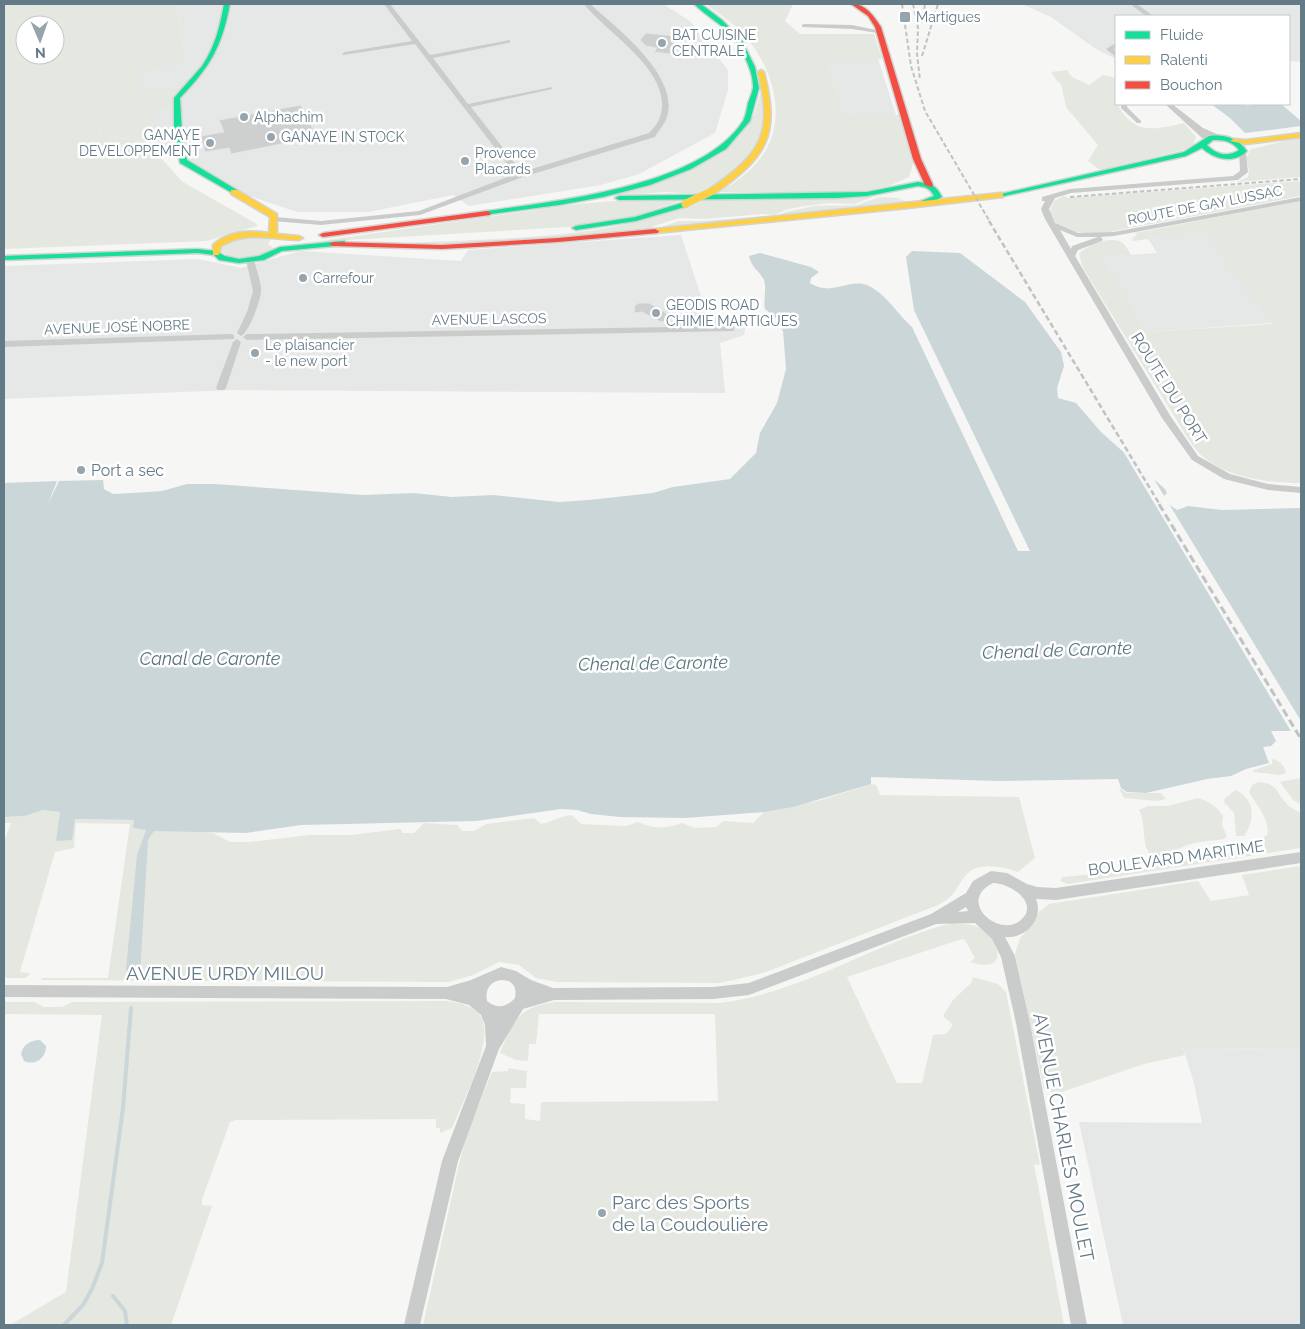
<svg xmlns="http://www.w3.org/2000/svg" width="1305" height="1329" font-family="Raleway,sans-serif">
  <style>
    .built { fill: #e6e7e7 }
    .green { fill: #e5e8e1; fill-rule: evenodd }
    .water { fill: #cbd6d8 }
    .pier { fill: #f6f6f4 }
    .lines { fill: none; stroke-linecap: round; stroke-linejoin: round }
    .stream { stroke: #cbd6d8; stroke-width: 4 }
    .building { fill: #ced0d0; stroke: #e5e5e4 }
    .fast-casing { stroke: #d2d4d4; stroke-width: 3 }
    .slow-casing { stroke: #d2d4d4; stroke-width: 3 }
    .jam-casing { stroke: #d2d4d4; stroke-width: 3 }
    .street { fill: #cacccc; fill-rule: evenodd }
    .fast { fill: #16e098; fill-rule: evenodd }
    .slow { fill: #ffcf43; fill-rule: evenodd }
    .jam { fill: #f24e42; fill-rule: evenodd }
    .rail-far2 { stroke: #c0c2c3; stroke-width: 2; stroke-dasharray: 4.5 2.5; stroke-linecap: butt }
    .rail-far1 { stroke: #c0c2c3; stroke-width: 2.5; stroke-dasharray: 5.5 3; stroke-linecap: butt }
    .rail { stroke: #c0c2c3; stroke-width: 3; stroke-dasharray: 8 4; stroke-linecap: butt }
    .slow-bridge-casing { stroke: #d2d4d4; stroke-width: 8; stroke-linecap: butt }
    .slow-bridge { stroke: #ffcf43; stroke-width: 7 }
    .poi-dot { fill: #96a5ad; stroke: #fff; stroke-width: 2 }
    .labels { text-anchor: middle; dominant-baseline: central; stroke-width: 5; stroke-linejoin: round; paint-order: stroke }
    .far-poi-label { font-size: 14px; fill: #637a87; stroke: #fff; text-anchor: start }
    .far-street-label { font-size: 14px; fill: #637a87; stroke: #fff }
    .street-label { font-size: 16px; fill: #637a87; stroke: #fff }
    .poi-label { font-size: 16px; fill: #637a87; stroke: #fff; text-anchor: start }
    .water-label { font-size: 18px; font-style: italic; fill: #5a767c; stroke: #fff }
    .near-street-label { font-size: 19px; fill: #637a87; stroke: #fff }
    .near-poi-label { font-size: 19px; fill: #637a87; stroke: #fff; text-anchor: start }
  </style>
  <rect width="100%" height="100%" fill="#f6f6f4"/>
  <!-- built -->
  <path class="built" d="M177,4h486l27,17 38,49v20l-13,43 -76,41 -38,11 -132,21 -16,-11 -85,17h-71l-50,-17 -101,-53 -46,-7 2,-19 65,-6 15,-23 -45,4 1,-22 48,-5z
    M1022,4h279v58l-12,-1v-45h-173v43l-20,-10 -45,-32z
    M826,59h52l18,56h-46l-8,-8z
    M1206,233l67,90 -126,9 -47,-75 57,-4 -10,-16z
    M681,235l27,83 26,-1 12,8 -2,10 -24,8 5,50 -492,-3 -229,9v-133l194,-7 43,9 59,-17 161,10 7,-11z
    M1183,1048l118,1v276h-178l-44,-203 123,1 -8,-40z"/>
  <!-- green -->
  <path class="green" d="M4,4h173l9,60 -48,6v20l45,-3 -16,23 -11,1 -5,16 5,9 -11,4 -44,-6 3,-18 40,-4 -42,4 -2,19 46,7 37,40 74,42v2l-50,15 -203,8zM25,25h30v30h-30z
    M706,4h87l-8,17 15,13h74l8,25h-56l16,48 8,8h49l14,48 -4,14 -18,8 -31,7h-142c19,-10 40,-25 50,-46 18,-36 2,-82 -23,-110 -11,-13 -26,-22 -39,-32z
    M1067,70l5,7 17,8 14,-10 13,3v26h4l-1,3c16,29 38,22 65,16l12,14 -3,8 -6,4 -87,21 -12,-9 10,-16 -32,-38 -5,-23 -4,-3 -6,-9z
    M762,88c7,41 -5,69 -39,92 -7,4 -16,11 -24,13 -11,1 -23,-1 -34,-1 -17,1 -33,3 -50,4v-2l63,-19 69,-49 7,-11z
    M1301,137v40l-64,5 11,-5 1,-7 -3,-12 5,-9z
    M1301,181v15l-192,36c-19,2 -55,4 -59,-21l4,-10 10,-5 3,2z
    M707,197h166l-19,7 -24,-1 -25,3 -17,3 -14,6 -12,-1 -57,5 -26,-1 -25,8 -3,3 -73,7 -128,8 -42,-1c99,-6 209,-2 299,-46z
    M880,197l18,1 9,4 -130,14 9,-4 28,-6 43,-1z
    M689,198l-58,19 -63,10 -254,15 264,-38 60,-5z
    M1301,201v282c-32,0 -74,-5 -100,-28 -5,-5 -10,-12 -14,-18l-104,-169 -4,-14c8,-9 30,-18 42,-12 5,3 8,9 10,13l-30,2 46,75 125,-8 -66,-91 -58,4 1,2 -16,2 -1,-2 5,-4 -2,-2z
    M767,216l4,1 -115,12 23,-8h22z
    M250,235l21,4 -3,5 5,4c-14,9 -37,14 -52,3 3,-13 18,-14 29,-16z
    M1272,759c7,1 13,7 14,14l-6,2 -27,-3 1,-2 18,-6z
    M1301,778v26l-8,-4 -13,-18z
    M1258,782c20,2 16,7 27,20 4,5 10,8 16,11v35l-233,36 -8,-3 3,-4 83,-8 35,-8 34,-3 40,-15 12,-8c4,-14 -11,-31 -18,-43l3,-7z
    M871,784l5,1 4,10 139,2 16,61 -17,14c-13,-5 -37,-10 -49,0 -14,13 -10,23 -31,33l-172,67 -32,8 -15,3 -162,-1 -21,-4 -17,-13 -20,-3 -26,13 -24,7 -407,-2 -1,-2h67l22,-154 -54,-1 -2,25 -19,4 -35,120 10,1 -4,5h-22v-136l7,-19h-7v-6l21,-1 18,-6 17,2 -3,29 18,-22 59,1 7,8 5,2 -9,25 17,-24 27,-1 32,3 17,9h19l61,-7h41l49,-6 3,4h11l10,-10 33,2 5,6h12l12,-7 48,-6 7,6c12,-2 18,-8 31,-9l9,9 45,2 12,-4c15,7 28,7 44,1l13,5 22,-1 6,-6 30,2 11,-11 57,-12z
    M1119,788l8,5h34l5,6 -9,2 -33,-3z
    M1236,790c20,10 19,30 8,46h-8l-2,-23 -10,-11 1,-4z
    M1198,798c11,3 19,9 25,18l-1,9 5,11 -3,3c-14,2 -26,2 -39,7 -15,6 -11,13 -31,13 -15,-14 -6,-31 -15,-49l9,-4h20z
    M1301,866v183l-118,-1 2,7 -41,9 -88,30 -12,-5 -29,-135 5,-16 10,-11 9,-15 10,-8 149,-23 13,20 38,-6 -7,-20z
    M952,923c10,1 19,0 28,5 20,12 30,47 -10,34l5,-4 -10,-18 -3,-1 -115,38 50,106h25l11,-48 13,-1 7,-9 -10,-9 10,-16 18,-17 2,-6 25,7 8,8 34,173 -6,-1 30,161h-641l37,-165 7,-26 25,-62 16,-1v-3l19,3 -1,17h-15l-1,15 15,1v15l15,2 1,-19 177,-1 -3,-87h-176l-3,30h-7l-1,17 -12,-1 -16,-7c12,-31 19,-47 55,-51l164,1c82,-9 154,-60 233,-80z
    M447,1001c12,2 27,4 34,16 14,24 -19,86 -29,111l-12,5v-5h-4v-9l-201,1 -5,2 -28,78v5l10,1 -41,119h-161l56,-33 36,-277 -98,-1v-12h30l10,5h18l10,-5z"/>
  <!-- water -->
  <path class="water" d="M1211,104h31l5,2 8,-2h26l20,17v5l-56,7 -15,-15z
    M912,251l48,2 65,49 36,50 3,14 -7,22 1,10 18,5 25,29 64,57 2,4 -6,6 16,11 11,-4 34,4 79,-2v223h-30l5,10 -5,5 -8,1 6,16 -23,6 -15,7 -24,3 -61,14 -19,-1 -6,-4 -3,-9 -120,2 -127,-4v7l-78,23 -29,5 -79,6 -65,-1 -29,-3 -14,-4 -16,-1 -85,12 -175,4 -55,8 -92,-2 -6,9 -8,136h-12l-2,-7 11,-114 9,-25 -13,-2 1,-8 -59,-1 -3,21 -16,1 4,-29 -17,-2 -18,6 -21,1v-334l53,-2 -9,23 11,-23 44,-1 1,9 9,5 19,-1 30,-2 25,-7h27l149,11 51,-2 38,4 41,-2 66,7 30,-2 64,-7 20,-6 57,-8 26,-26 4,-20 17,-30 9,-34 -3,-38 -8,-14 -10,-8c-2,-9 2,-20 -1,-29 -5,-10 -12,-11 -15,-24l11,-3 51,14 8,5 -8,6 -1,5c21,13 34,-2 53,1 19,4 35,31 49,43l106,224h12l-116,-241 -8,-53z
    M40,1040l6,6c0,12 -10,20 -22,15l-3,-7c2,-9 9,-14 19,-14z"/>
  <!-- pier -->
  <path class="pier" d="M1120,446l29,25 152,250v12h-9z"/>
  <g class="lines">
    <!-- stream -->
    <path class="stream" d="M113,1296l12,15 2,14
      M64,1325l19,-20 9,-16 10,-26 21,-155 8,-100"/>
  </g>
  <!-- building -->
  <path class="building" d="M646,33l29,3 7,2 -12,16 -16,-2 3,-4 -11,-2 -6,-6z
    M301,105l16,32 -86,17 -2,-6 -24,4 -4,-16 23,-4 -5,-12z
    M639,303h10l20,12v6l-8,1 -19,-10 -8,1 1,-8z"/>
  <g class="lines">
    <!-- fast casing -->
    <g class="fast-casing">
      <path id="fast" d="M224,4h6c-8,43 -20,63 -50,94l2,34 5,28 50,30 1,2 -4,2 -54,-31 -6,-31v-34c9,-11 19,-21 28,-32 13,-19 18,-40 22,-62z
        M694,4h7l21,16 23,23 -1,2 11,22 4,21 -9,33 -24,28 -35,20 -41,16 -47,12 -44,8 -75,10 -1,-2 4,-2c70,-10 215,-25 256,-90 3,-5 4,-13 5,-18 2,-5 4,-10 5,-15 1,-15 -10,-37 -19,-49 -11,-15 -28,-23 -40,-35z
        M1209,136c16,-2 29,2 38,15 -13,13 -32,9 -45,-3l-16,8 -186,41 -4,-2 188,-43zM1213,140c11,0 19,1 26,10 -12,8 -23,4 -32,-5z
        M918,182c12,1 18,3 24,15l-15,8h-6v-4l13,-5c-4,-8 -8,-9 -16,-10l-51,10 -31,2 -217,2 -4,-2 4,-2 248,-4z
        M685,202l4,2 -1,2 -52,15 -60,9 -4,-2 4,-2 59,-9z
        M342,241h3v4l-63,6 -18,9 -25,3 -20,-3 -5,-5 -16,-2 -194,7v-4l194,-7 18,2 9,5 14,3 20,-3 21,-9z"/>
    </g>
    <!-- slow casing -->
    <g class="slow-casing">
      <path id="slow" d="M761,70l3,2c16,62 4,84 -47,120h-6v-4c51,-35 62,-55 47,-116z
        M1301,133v4l-55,7 -16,-3 4,-2 12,1z
        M231,190h6l40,24v20l22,2 4,2 -4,2c-29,0 -51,-10 -78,6l-2,9h-6v-10c15,-14 37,-15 56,-12l1,-16 -39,-23z
        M1000,193h3v4l-95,11 -253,25 -4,-2 4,-2z"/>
    </g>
    <!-- jam casing -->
    <g class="jam-casing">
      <path id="jam" d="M851,4c14,-1 23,12 30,23l40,132 12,26 -1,2 -7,-2 -12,-26 -38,-132 -7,-11z
        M487,211l4,2 -1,2 -167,22 -4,-2 4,-2z
        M655,229l4,2 -1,2 -100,9 -116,7 -109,-3 -4,-2 4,-2 109,3 116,-7z"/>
    </g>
    <!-- street -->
    <path class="street" d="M384,4h6l40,51 80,-15v2l-2,1 -75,15 35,46 84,-17v2l-81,18 51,65 127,-39c4,-4 9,-10 11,-16 15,-45 -54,-84 -76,-113h6c27,24 90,72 77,113 -2,7 -9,14 -12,20l-132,40 -103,38 -99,10 -49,-4v-4h3l46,4 98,-10 96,-37 -100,-130 -72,11 -1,-1 3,-2 67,-11z
      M1130,4h7l16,12h-7z
      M804,24l48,1 29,6 -3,2 -26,-4 -50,-2v-2z
      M1116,43v5l-3,1 3,3v5l-10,-8z
      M1121,104h6v3l14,14v2h-4l-16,-15z
      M1165,104h7l31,24 23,10 -4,2 -14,-5v3h-6z
      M1239,151l7,2 2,19 -10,8 -167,13 -16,5 -6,11 6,14 23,10 36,-1 187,-35v4l-187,35 -14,1 3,2 -1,2 -24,9 -3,6 96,161 27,39 32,18 38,10 33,3v6l-33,-3 -44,-11 -32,-19 -30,-42 -117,-199 -4,-10 4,-8h-3v-4l28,-8 163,-13 7,-5zM1060,230l17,7h21l-26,9 -1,3z
      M247,258l7,2c2,9 8,23 7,32 -1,10 -12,40 -20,44l-4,-3 10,-21 6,-21 -7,-31z
      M731,326l3,1v4l-487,9 -4,-3 4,-3z
      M231,334l3,1v4l-230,8v-6z
      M237,339l4,3 -15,46 -2,2h-6l-2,-2 17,-46z
      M1301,852v11l-245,37 -20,-1c8,20 -10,40 -31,38l10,19 15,67 57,302h-16l-55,-302 -15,-66 -9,-18 -17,-16 -39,1 -187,71 -36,4 -159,1 -31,9 -24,40 -41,112 -38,164h-16l38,-164 44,-115 -1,-21 -4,-10 -12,-10 -23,-6 -442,-2v-12l443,2 24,-7 30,-13 15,4 15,9 22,8 160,-1 36,-4 182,-69 35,-21 7,-12 18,-10 16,2 20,11 10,3 19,1zM993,883c17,0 47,20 28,37 -22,19 -65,-19 -28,-37zM966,907l2,4 -10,1zM501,980c12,0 16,7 14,18 -9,10 -18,11 -28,3 -2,-11 2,-19 14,-21z"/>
    <!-- fast -->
    <use href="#fast" class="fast"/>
    <!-- slow -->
    <use href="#slow" class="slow"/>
    <!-- jam -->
    <use href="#jam" class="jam"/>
    <!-- rail-far2 -->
    <path class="rail-far2" d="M902,4l9,62 14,45 65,111
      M913,4l5,24 -1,26 3,26
      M922,23l3,-19
      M922,56l16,-52
      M1070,197l231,-18"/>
    <!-- rail-far1 -->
    <path class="rail-far1" d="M989,221l171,284"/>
    <!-- rail -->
    <path class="rail" d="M1159,504l142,235"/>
    <!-- slow-bridge casing -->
    <g class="slow-bridge-casing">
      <path id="slow-bridge" d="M685,204l29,-14"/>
    </g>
    <!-- slow-bridge -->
    <use href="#slow-bridge" class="slow-bridge"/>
  </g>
  <!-- markers -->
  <g class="poi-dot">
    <rect x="899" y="11" width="12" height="12" rx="2.5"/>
    <circle cx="662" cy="43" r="5"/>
    <circle cx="244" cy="117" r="5"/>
    <circle cx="271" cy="137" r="5"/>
    <circle cx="210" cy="143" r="5"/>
    <circle cx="465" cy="161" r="5"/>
    <circle cx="303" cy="278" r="5"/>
    <circle cx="656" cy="313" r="5"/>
    <circle cx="255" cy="353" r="5"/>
    <circle cx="81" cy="470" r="5"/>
    <circle cx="602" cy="1213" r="5"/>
  </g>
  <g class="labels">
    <!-- far-poi labels -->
    <g class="far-poi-label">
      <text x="916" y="17">Martigues</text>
      <text x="672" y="35">BAT CUISINE<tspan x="672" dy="16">CENTRALE</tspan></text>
      <text x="254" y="117">Alphachim</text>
      <text x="200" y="135" text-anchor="end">GANAYE<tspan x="200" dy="16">DEVELOPPEMENT</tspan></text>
      <text x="281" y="137">GANAYE IN STOCK</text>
      <text x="475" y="153">Provence<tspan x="475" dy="16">Placards</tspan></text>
      <text x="313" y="278">Carrefour</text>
      <text x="666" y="305">GEODIS ROAD<tspan x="666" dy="16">CHIMIE MARTIGUES</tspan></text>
      <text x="265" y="345">Le plaisancier<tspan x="265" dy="16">- le new port</tspan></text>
    </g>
    <!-- far-street labels -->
    <g class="far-street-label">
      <text transform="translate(1205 205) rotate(-11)">ROUTE DE GAY LUSSAC</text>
      <text transform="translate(489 319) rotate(-1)">AVENUE LASCOS</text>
      <text transform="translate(117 327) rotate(-2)">AVENUE JOSÉ NOBRE</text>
    </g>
    <!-- street labels -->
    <g class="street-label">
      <text transform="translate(1169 388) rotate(58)">ROUTE DU PORT</text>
      <text transform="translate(1176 858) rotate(-8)">BOULEVARD MARITIME</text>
    </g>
    <!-- poi labels -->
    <g class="poi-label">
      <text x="91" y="470">Port a sec</text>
    </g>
    <!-- water labels -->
    <g class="water-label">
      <text transform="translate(1057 650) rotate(-2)">Chenal de Caronte</text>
      <text x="210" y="658">Canal de Caronte</text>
      <text transform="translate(653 663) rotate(-1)">Chenal de Caronte</text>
    </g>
    <!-- near-street labels -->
    <g class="near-street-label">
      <text x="225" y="973">AVENUE URDY MILOU</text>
      <text transform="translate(1064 1137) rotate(79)">AVENUE CHARLES MOULET</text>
    </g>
    <!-- near-poi labels -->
    <g class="near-poi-label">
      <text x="612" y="1202">Parc des Sports<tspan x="612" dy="22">de la Coudoulière</tspan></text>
    </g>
  </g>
  <!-- border -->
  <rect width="1305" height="1329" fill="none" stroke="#637a87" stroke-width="10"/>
  <!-- legend -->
  <rect x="1115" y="15" width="175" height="90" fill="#ffffff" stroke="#c1cacf"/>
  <rect x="1125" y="31" width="25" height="8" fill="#16e098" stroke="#c1cacf"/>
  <text x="1160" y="40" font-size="15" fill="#637a87">Fluide</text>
  <rect x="1125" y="56" width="25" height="8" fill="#ffcf43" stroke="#c1cacf"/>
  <text x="1160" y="65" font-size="15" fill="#637a87">Ralenti</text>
  <rect x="1125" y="81" width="25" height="8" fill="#f24e42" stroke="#c1cacf"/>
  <text x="1160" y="90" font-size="15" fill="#637a87">Bouchon</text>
  <!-- north arrow -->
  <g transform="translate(40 40) rotate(178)"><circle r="24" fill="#ffffff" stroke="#c1cacf"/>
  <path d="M0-4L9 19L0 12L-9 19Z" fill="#96a5ad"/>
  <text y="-8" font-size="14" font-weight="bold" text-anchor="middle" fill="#637a87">N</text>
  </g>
</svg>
